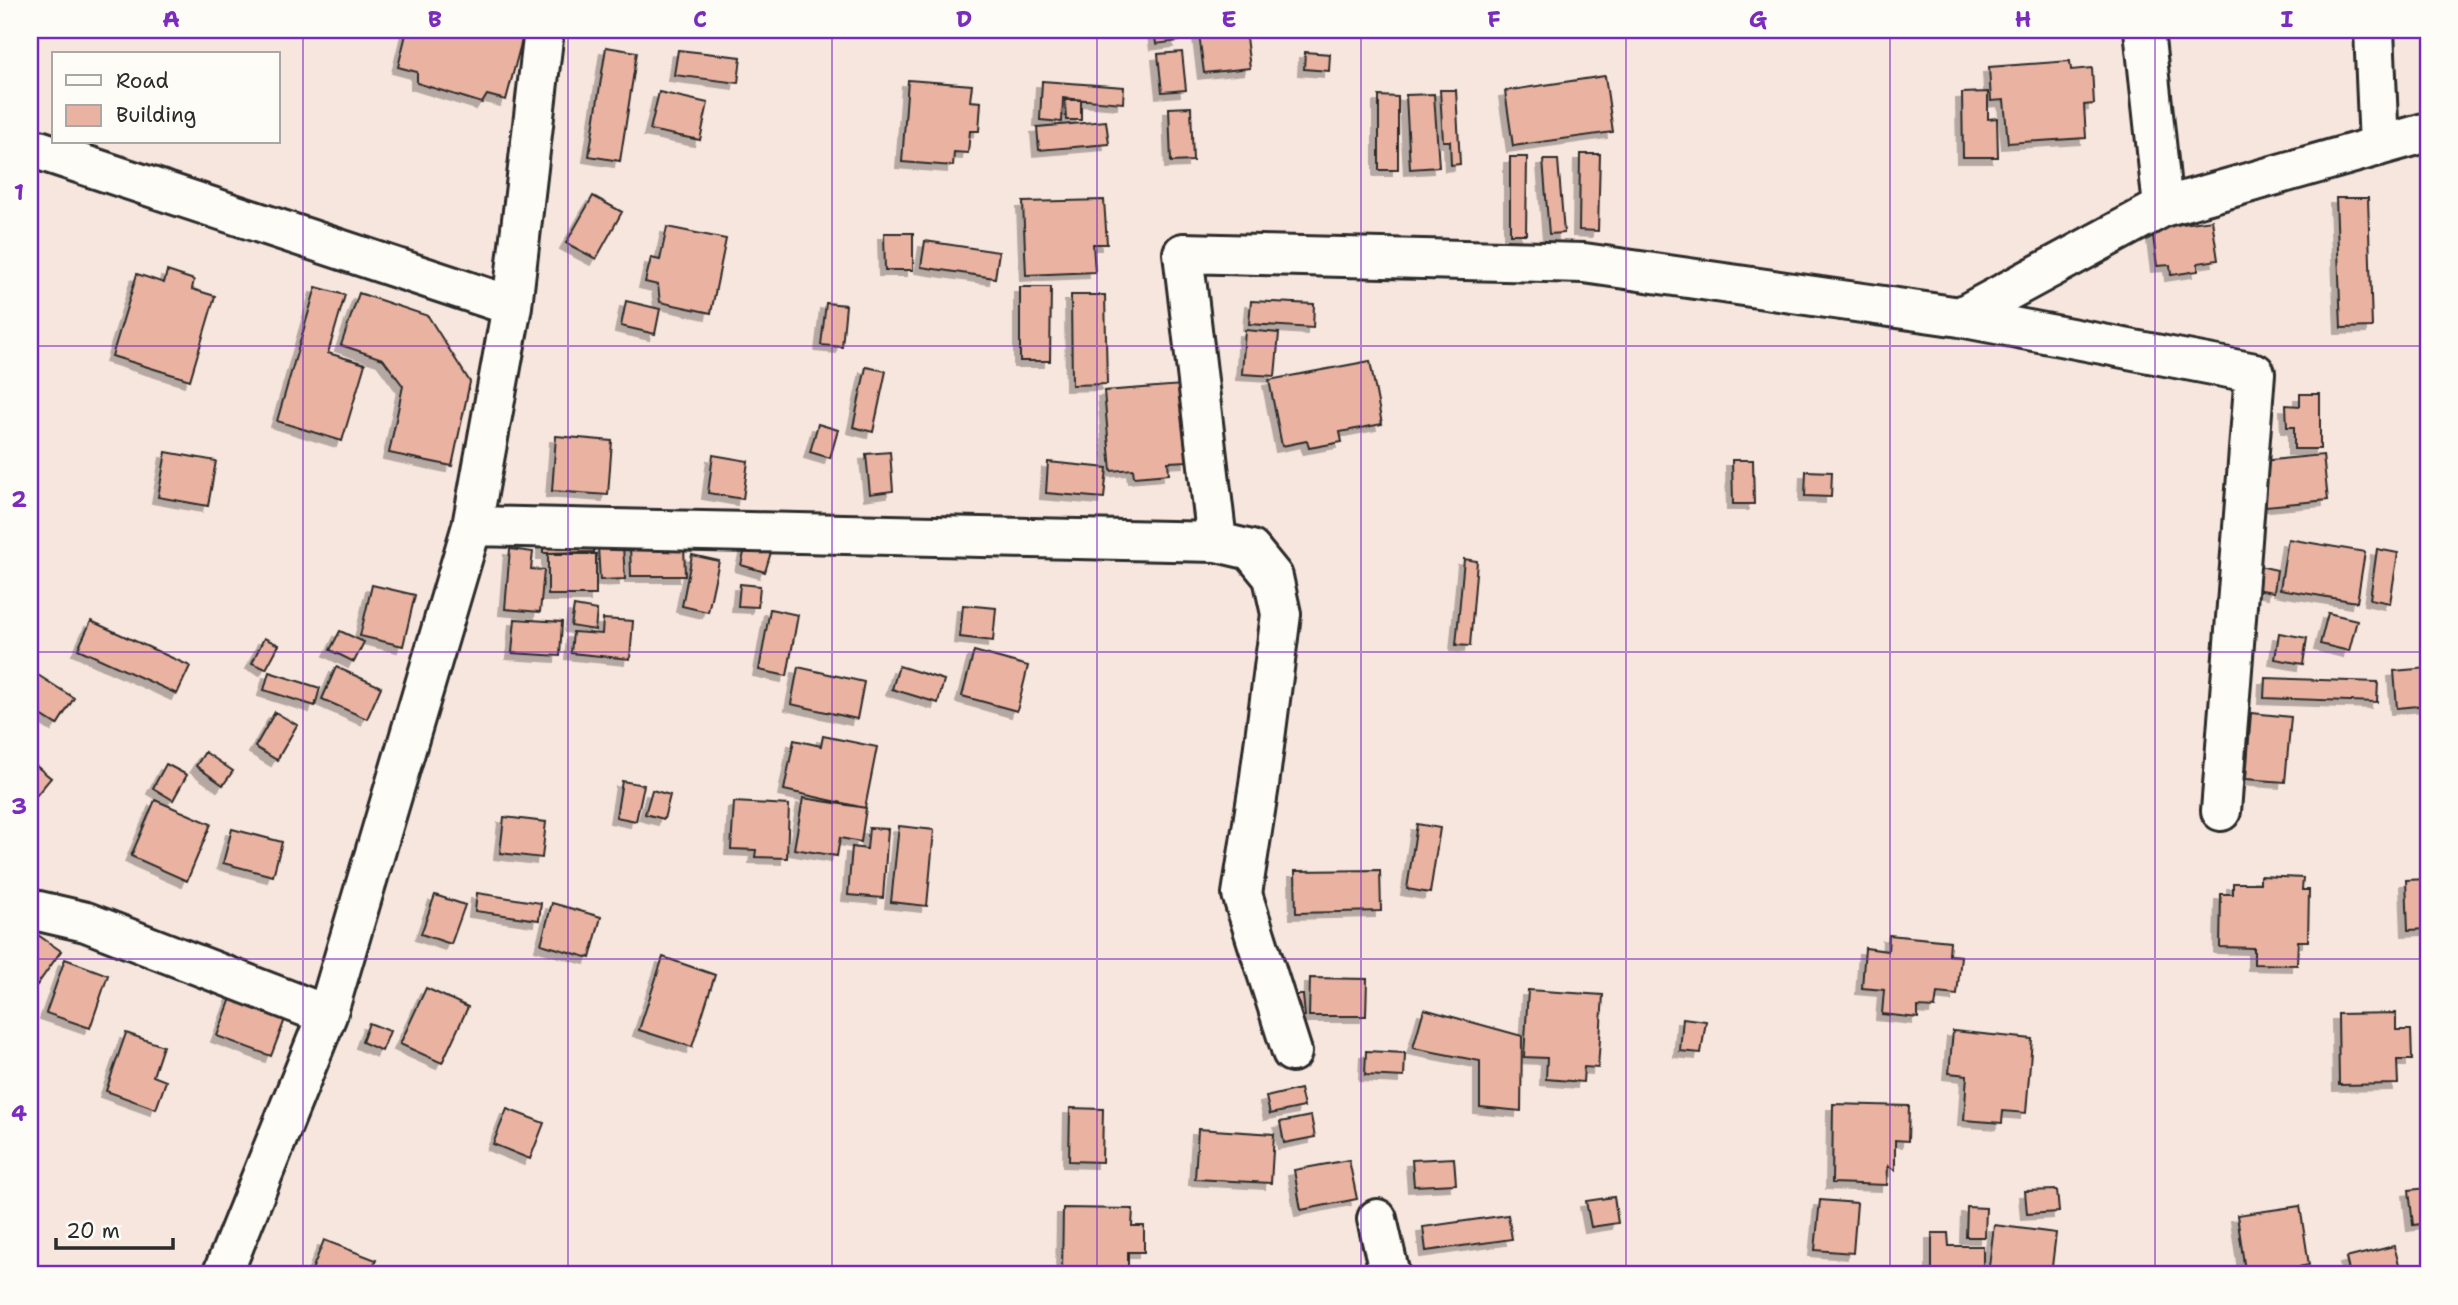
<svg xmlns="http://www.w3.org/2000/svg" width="2458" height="1305" font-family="'Shantell Sans',sans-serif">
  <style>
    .building { fill: #eab3a1; stroke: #2b2b2b; stroke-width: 2; filter: url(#shadow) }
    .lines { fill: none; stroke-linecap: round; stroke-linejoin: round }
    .street-casing { stroke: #2b2b2b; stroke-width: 44 }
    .street { stroke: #fdfcf7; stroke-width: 38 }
    .grid { fill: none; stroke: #7b2cbf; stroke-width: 2; stroke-opacity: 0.55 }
    .neatline { fill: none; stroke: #7b2cbf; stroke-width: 2.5 }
    .grid-label { font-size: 23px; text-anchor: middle; font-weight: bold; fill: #7b2cbf }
  </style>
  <defs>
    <filter id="shadow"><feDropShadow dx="-6" dy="6" stdDeviation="0" flood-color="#0004"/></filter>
  </defs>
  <rect width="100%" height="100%" fill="#f7e6dd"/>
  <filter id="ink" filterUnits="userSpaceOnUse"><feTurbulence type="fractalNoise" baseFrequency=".0143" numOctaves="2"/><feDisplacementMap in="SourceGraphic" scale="14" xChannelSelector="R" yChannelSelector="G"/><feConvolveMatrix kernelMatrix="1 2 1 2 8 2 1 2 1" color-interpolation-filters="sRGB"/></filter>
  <g filter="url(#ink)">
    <!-- building -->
    <path class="building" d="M407,30h93l23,6 -17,64 -19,-5 -5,8 -65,-20v-11l-19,-5z
      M1154,30h23l2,11 -23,3z
      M1245,30l5,38 -46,5 -5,-39z
      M606,47l31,5 -17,109 -31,-5z
      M678,50l63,7 -3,26 -64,-8z
      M1182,52l4,38 -24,2 -4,-38z
      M1305,52l25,2 -1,17 -25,-2z
      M2070,61l1,9 21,-2 2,36 -10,1 2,33 -78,5 -4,-43 -13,1 -2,-34z
      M1605,76l8,56 -100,14 -8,-55z
      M908,80l64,5 -2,16 11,1 -2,29h-9l-2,22 -14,-1 -1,14 -51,-4z
      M1042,81l82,6 -1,16 -60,-5 -1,24 -22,-2z
      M1440,90h16l4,74 -9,1 -1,-24h-7z
      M659,92l49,11 -8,37 -50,-10z
      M1988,92v27l9,-1 1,39h-35l-1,-64z
      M1434,94l5,73 -29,2 -4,-74z
      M1379,96l19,1v73h-19z
      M1065,100h16v20h-15z
      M1191,107l2,54 -22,1 -2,-54z
      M1106,121l3,23 -70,6 -2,-23z
      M1580,154h20l-2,77 -19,-1z
      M1510,157h17l-1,77h-16z
      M1543,160h15l6,73 -15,1z
      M593,196l29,16 -26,47 -30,-16z
      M2336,198h32l4,129 -31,1z
      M1104,200l3,44h-14l2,28 -69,3 -3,-73z
      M2212,220l6,40 -20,3v8l-27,4 -1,-10 -13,1 -5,-38z
      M667,227l59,12 -15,74 -51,-11 -2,-17 -13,-3 6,-24 9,2z
      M884,233h29v37h-28z
      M925,241l74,11 -4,26 -74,-11z
      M167,271l27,9 -2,9 23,7 -25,84 -78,-24 25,-82 27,9z
      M316,287l29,8 -17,58 37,11 -23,77 -65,-20z
      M1020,287h31l-1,74h-30z
      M359,293l69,23 42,66 -18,84 -63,-13 14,-67 -20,-27 -42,-14z
      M1071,295h34l2,89 -35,1z
      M626,301l34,8 -5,25 -34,-8z
      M1251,301l63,3 -1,24 -64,-4z
      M826,303l20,2 -4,42 -21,-2z
      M1245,330l34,3 -4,43 -33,-2z
      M1370,361l12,63 -42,8 2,10 -33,6 -2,-7 -25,5 -13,-66z
      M866,367l20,4 -13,61 -20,-5z
      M1182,385l7,76 -21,1 1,12 -35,3 -1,-8 -22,2 -7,-80z
      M2300,394h20v55h-26v-22h-7l-1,-22 14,1z
      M818,424l20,6 -8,28 -20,-6z
      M556,436l56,5 -4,54 -56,-4z
      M166,452l50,9 -8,45 -50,-9z
      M890,452l3,39 -23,3 -4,-40z
      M713,455l35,6 -5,38 -35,-6z
      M2323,455l5,45 -62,6 -5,-45z
      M1732,460h21l1,44h-21z
      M1048,462l59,6 -3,30 -58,-5z
      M1806,471l26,1 -1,25 -26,-1z
      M594,537v15l-51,1v-14z
      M2288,539l77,13 -8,50 -77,-13z
      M630,544h54l1,32h-54z
      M746,545l25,7 -6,20 -24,-7z
      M623,546l2,33 -25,1 -2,-33z
      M510,549l23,3 -2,17 13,1 -4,42 -35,-3z
      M2377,549l21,4 -8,50 -20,-4z
      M548,554h48v41h-48z
      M692,555l27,6 -11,51 -26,-6z
      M1464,559l13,2 -7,85 -14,-1z
      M2259,566l18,4 -3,22 -19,-3z
      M740,584l20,2 -2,21 -20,-1z
      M372,585l43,10 -12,51 -43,-10z
      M963,605l33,3 -3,33 -33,-4z
      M574,606l23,4 -2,20 -24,-4z
      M770,609l28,6 -11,61 -28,-6z
      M2328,613l29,7 -8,31 -29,-7z
      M515,619l47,3 -2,34 -48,-3z
      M603,619l30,2 -3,38 -59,-6 2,-21 29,2z
      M91,621l99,45 -13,28 -99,-45z
      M340,631l24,11 -10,20 -24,-12z
      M2279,633l28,5 -4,26 -28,-5z
      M264,638l15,7 -13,24 -14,-6z
      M974,651l54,15 -11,45 -55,-15z
      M899,666l45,14 -6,23 -46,-14z
      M336,667l45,20 -14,32 -45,-20z
      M798,667l66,15 -7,37 -66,-15z
      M2428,668v37l-31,3 -3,-37z
      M30,670l44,28 -17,27 -27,-17z
      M269,672l51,16 -5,18 -51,-16z
      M2265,678l113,4 -1,20 -113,-4z
      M275,712l22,13 -20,35 -22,-13z
      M2251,713l40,4 -6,65 -39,-3z
      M823,736l54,11 -12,61 -81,-18 10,-50 27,6z
      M205,752l28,19 -10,14 -27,-19z
      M30,761l21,17 -16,19 -5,-5z
      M166,764l21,11 -14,25 -20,-12z
      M622,781l22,4 -8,36 -20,-4z
      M652,790l18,5 -6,24 -19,-5z
      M803,798l63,10 -5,34 -21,-4 -3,18 -43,-7z
      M155,800l56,24 -24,57 -56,-25z
      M734,802l55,3 -2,53 -32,-1 1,-7 -25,-1z
      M504,817l42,5 -4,36 -42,-5z
      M1417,824l23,4 -10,65 -23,-4z
      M899,826l35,4 -7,76 -36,-4z
      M869,828l19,1 -5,69 -35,-3 4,-48 15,2z
      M232,829l50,13 -9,34 -50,-13z
      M1380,870l1,41 -85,2 -1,-42z
      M2260,876l43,2 -1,12h7l-1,51h-10l-1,24 -43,-1v-16l-34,-1 1,-53h12v-11h27z
      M2428,879v50l-20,1 -2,-50z
      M477,893l64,10 -2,17 -64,-9z
      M435,895l30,10 -14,39 -30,-10z
      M552,903l49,14 -11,41 -49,-14z
      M38,935l23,16 -24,34 -7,-5v-25z
      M1889,935l61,6 -1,14 12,1 -4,39 -20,-2 -2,15 -17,-1v11l-36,-4 2,-24 -22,-2 3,-40 23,3z
      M663,957l52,18 -23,72 -53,-17z
      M65,959l43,16 -18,53 -44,-15z
      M1310,978l57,1 -1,37h-57z
      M426,988l42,19 -26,56 -42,-19z
      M1528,990l75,5 -5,73 -14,-1 -1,15 -37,-3 1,-21 -23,-1z
      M233,993l54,21 -16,42 -54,-20z
      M1289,995h14l2,21 -15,1z
      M1424,1009l98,27 -1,75 -41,-4v-46l-67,-13z
      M2396,1013v17h15l1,30h-15l1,24 -59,1 -1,-71z
      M1683,1018l23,3 -5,32 -21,-2z
      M369,1023l21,8 -8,20 -20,-9z
      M1953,1031l79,8 -6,74 -23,-2 -1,12 -38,-3 3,-45 -18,-2z
      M126,1033l37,13 -10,30 13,5 -10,28 -50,-18z
      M1366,1051l39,2 -1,24 -39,-2z
      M1300,1089l4,18 -34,7 -4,-17z
      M1833,1104l76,2 -1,35 -13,-1v30l-7,-4 -1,19 -55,-2z
      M1070,1108l33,1 -1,53 -33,-1z
      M507,1109l37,14 -14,36 -37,-15z
      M1311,1116l4,21 -31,6 -4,-21z
      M1198,1129l76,5 -3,49 -76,-4z
      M1454,1158l2,26 -42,2 -2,-26z
      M1349,1160l8,39 -56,11 -7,-40z
      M2428,1188v35l-15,2 -4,-35z
      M2057,1190l2,22 -32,2 -2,-23z
      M1614,1197l4,26 -27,4 -5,-26z
      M1820,1200l37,3 -4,50 -38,-3z
      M2300,1206l9,59 -22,4 1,6h-35l-1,-5 -7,1 -8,-56z
      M1967,1207l19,1 -1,29h-19z
      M1063,1208l70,1 -1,17h12v26h-16v23h-66z
      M1508,1215l4,24 -86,12 -3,-24z
      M1994,1225l62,8 -5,42h-63z
      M1932,1233h16l1,13h34v27h-51z
      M324,1240l52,20 -6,15h-60z
      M2394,1246l8,29h-52l-4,-17z"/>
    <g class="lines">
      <!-- street casing -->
      <g class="street-casing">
        <path id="street" d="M2144,30l19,177
          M2374,30l5,116
          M39,150l473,156
          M1960,317l203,-110 265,-75
          M472,526l745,16 34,8 22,27 8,37 -22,171 -17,109 50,158
          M1217,542l-34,-289 401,10 376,54 295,56 -34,438
          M30,909l56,13 241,93
          M1377,1219l13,56
          M222,1275l105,-260 145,-489 40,-220 32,-276"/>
      </g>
      <!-- street -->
      <use href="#street" class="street"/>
    </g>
  </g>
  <!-- grid -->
  <path class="grid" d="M303,30v1245M568,30v1245M832,30v1245M1097,30v1245M1361,30v1245M1626,30v1245M1890,30v1245M2155,30v1245M30,346h2398M30,652h2398M30,959h2398"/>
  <!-- margin -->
  <rect width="2458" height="1305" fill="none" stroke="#fdfcf7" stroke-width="77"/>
  <!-- legend -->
  <rect x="52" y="52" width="228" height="91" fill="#fdfcf7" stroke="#a9a8a5" stroke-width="2"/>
  <rect x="66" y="75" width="35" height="10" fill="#fdfcf7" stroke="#a9a8a5" stroke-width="2"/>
  <text x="116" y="88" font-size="21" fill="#2b2b2b">Road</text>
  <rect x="66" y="105" width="35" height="21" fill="#eab3a1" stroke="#a9a8a5" stroke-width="2"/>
  <text x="116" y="122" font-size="21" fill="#2b2b2b">Building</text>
  <!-- scale -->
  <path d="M56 1238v10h117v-10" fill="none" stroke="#2b2b2b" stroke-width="3.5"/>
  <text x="66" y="1238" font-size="21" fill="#2b2b2b" stroke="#fdfcf7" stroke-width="5" paint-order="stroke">20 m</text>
  <rect x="38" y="38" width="2382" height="1228" class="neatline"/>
  <g class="grid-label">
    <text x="171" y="27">A</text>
    <text x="435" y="27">B</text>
    <text x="700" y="27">C</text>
    <text x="964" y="27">D</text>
    <text x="1229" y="27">E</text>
    <text x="1494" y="27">F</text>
    <text x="1758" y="27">G</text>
    <text x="2023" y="27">H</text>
    <text x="2287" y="27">I</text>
    <text x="19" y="200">1</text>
    <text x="19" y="507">2</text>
    <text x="19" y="814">3</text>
    <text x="19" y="1121">4</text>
  </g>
</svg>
